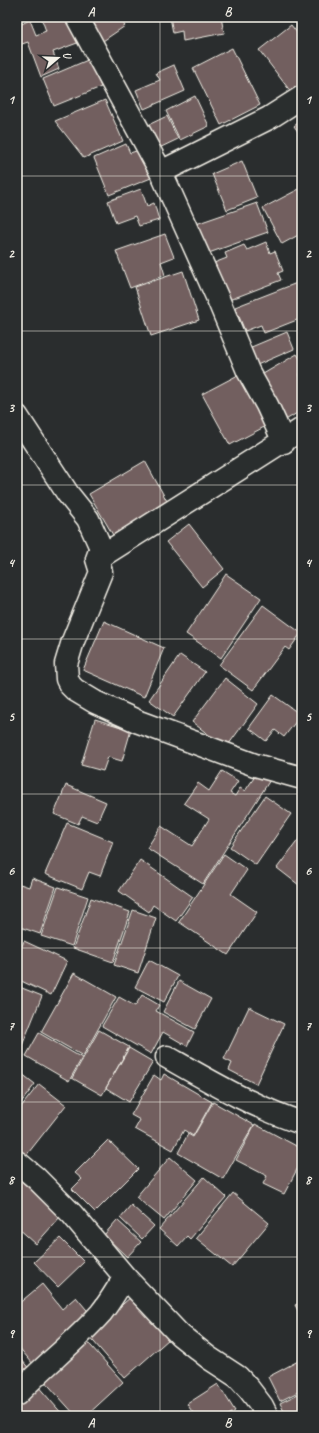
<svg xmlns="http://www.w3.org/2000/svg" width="319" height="1433" font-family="Caveat,sans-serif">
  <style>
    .building { fill: #725f5f; stroke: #f4f1e8 }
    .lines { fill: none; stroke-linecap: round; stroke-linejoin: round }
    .minor-casing { stroke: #f4f1e8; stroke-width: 25 }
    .minor { stroke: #2a2d2e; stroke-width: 22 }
    .grid { fill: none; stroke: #f4f1e8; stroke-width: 1; stroke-opacity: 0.55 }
    .neatline { fill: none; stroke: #f4f1e8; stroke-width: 1.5 }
    .grid-label { font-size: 13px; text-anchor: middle; font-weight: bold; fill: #f4f1e8 }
  </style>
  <rect width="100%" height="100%" fill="#2a2d2e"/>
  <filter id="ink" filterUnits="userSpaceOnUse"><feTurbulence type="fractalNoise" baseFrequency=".025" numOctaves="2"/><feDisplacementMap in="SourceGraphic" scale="8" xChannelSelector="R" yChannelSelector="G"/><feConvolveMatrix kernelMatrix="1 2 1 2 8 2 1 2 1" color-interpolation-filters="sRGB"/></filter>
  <g filter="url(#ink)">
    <!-- building -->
    <path class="building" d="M41,17h29l10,25 -27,10 6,17 -18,8 -13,-35 -9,3 -2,-5v-14l13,-6 6,15 10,-4z
      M83,17h36l6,9 -25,17z
      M170,17h51l3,16 -41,8 -1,-10 -9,2z
      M295,17h7v10z
      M291,25l11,14v52l-8,5 -35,-46z
      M232,48l28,57 -39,20 -28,-57z
      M90,59l11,28 -47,19 -11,-27z
      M174,65l11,26 -41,18 -8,-19 24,-10 -4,-7z
      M195,96l14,30 -29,14 -14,-29z
      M105,100l18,41 -39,17 -29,-37z
      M167,116l11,23 -23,11 -11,-23z
      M302,120v17l-8,-11z
      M126,144l4,9 9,-3 12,28 -42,17 -15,-37z
      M242,161l15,37 -30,12 -15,-36z
      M141,189l6,17 7,-3 5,17 -20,6 -4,-10 -19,7 -8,-22z
      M299,189l3,6v38l-20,11 -19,-36z
      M257,203l11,29 -65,23 -10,-30z
      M165,234l9,23 -13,5 4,13 -35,13 -14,-37z
      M266,242l4,11 5,-2 8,20 -5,2 3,7 -52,20 -15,-37 13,-5 -2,-5 19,-8 3,5z
      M183,271l16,49 -48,16 -16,-49z
      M302,281v37l-38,15 -3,-8 -16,6 -10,-24z
      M287,332l7,17 -37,16 -8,-17z
      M297,354l5,8v11l-3,1 3,6v30l-18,11 -26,-44z
      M240,374l28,51 -38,20 -28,-51z
      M145,461l23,42 -55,32 -24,-41z
      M189,524l35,45 -22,18 -36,-45z
      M226,574l35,24 -40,60 -35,-24z
      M263,605l38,28 -12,17 -4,-3 -32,43 -34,-25z
      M104,621l60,27 -20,49 -61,-27z
      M180,655l25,17 -32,45 -24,-17z
      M225,678l33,26 -32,44 -34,-26z
      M273,695l28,20 -17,22 -9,-7 -9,11 -17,-13z
      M95,719l36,11 -9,31 -14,-4 -5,14 -22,-6z
      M222,771l16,10 -8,12 5,3 5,-8 5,3 13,-19 12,8 -67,104 -56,-36 14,-22 31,20 17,-27 -25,-16 14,-20 11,8z
      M66,785l40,17 -9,20 -15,-6 -4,8 -24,-10z
      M265,796l26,18 -35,51 -26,-18z
      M67,823l46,19 -13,34 -11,-4 -7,17 -37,-15z
      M302,835v47l-3,3 -22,-17z
      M224,854l23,16 -16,24 26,18 -29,43 -49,-33z
      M140,860l53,37 -17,24 -23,-16 -4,7 -30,-21z
      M32,878l24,9 -16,47 -23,-8v-33l3,-9 9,3z
      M58,887l30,10 -16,49 -31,-10z
      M91,898l39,14 -17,50 -40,-14z
      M133,910l23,8 -18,55 -24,-8z
      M24,941l43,20 -16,34 -34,-16v-26h2z
      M149,960l29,16 -14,26 -29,-15z
      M74,973l42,24 -33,59 -42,-24z
      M179,981l32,18 -16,30 -32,-17z
      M17,986l25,10 -23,57 -2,-1z
      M142,995l17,10 -3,6 38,21 -7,14 -24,-14 -12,22 -49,-28 17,-29 16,9z
      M249,1007l35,17 -28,60 -27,-14 3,-7 -8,-4z
      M99,1030l30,17 -27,48 -30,-17z
      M39,1033l43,25 -13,23 -43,-25z
      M129,1048l24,14 -24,40 -23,-14z
      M17,1070l18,14 -18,24z
      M164,1074l48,28 -19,34 -9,-6 -11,20 -38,-21 5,-9 -9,-5 23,-40 7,5z
      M39,1084l27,21 -41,52 -8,-6v-39z
      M213,1102l41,23 -31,54 -45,-26 10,-19 5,3z
      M255,1124l47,25v11l-18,34 -21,-10 4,-8 -31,-16z
      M108,1140l30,29 -43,43 -23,-23 10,-10 -7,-6z
      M170,1157l27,23 -33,40 -28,-23z
      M17,1177l43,40 -24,27 -19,-17z
      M204,1177l22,20 -36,42 -3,-3 -9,10 -19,-17z
      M233,1193l36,30 -37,44 -36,-29z
      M131,1205l23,21 -12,13 -22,-21z
      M117,1220l24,22 -14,15 -23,-22z
      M60,1238l24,24 -26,25 -24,-25z
      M42,1284l20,25 14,-12 15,18 -58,49 -16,-19v-40z
      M132,1296l37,43 -44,39 -37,-43z
      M302,1302v16l-7,-13z
      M84,1338l39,44 -37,34h-10l-35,-39z
      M17,1354l13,16 -13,11z
      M302,1359v31l-22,11 -12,-24z
      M36,1384l28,32h-47v-16z
      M218,1384l17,27 -8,5h-32l-8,-12z
      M302,1392v24h-16l-6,-13z"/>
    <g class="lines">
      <!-- minor casing -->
      <g class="minor-casing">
        <path id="minor" d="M77,17l84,155 57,127 30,72 19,34 17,37
          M161,172l108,-54 33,-21
          M17,416l51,78 20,25 13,29 -4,11 4,13 -28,69 -7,23 1,15 3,6 5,5 20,12 44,20 116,43 47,13
          M97,559l205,-130
          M167,1057c44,25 88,51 135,66
          M17,1162l19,16 36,36 53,63 55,58 29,23 29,19 11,12 13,17 5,10
          M17,1394c27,-28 58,-52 84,-81 9,-11 16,-24 24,-36"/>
      </g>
      <!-- minor -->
      <use href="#minor" class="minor"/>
    </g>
  </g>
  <!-- grid -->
  <path class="grid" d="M160,17v1399M17,176h285M17,331h285M17,485h285M17,639h285M17,794h285M17,948h285M17,1102h285M17,1257h285"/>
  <!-- margin -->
  <rect width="319" height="1433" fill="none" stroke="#2a2d2e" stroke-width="44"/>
  <!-- north arrow -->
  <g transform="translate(58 58) rotate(71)" stroke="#2a2d2e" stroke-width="3" paint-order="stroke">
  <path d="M0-3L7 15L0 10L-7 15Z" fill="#f4f1e8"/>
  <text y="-6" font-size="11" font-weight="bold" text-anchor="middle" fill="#f4f1e8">U</text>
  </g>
  <rect x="22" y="22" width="275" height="1389" class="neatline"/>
  <g class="grid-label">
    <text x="91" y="16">A</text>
    <text x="228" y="16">B</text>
    <text x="11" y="104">1</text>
    <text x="308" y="104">1</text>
    <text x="11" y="258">2</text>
    <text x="308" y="258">2</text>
    <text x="11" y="412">3</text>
    <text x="308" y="412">3</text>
    <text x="11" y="567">4</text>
    <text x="308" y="567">4</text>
    <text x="11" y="721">5</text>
    <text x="308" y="721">5</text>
    <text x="11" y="875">6</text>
    <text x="308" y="875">6</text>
    <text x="11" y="1030">7</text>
    <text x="308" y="1030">7</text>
    <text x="11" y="1184">8</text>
    <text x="308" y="1184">8</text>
    <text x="11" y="1338">9</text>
    <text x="308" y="1338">9</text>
    <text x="91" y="1427">A</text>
    <text x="228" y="1427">B</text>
  </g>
</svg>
